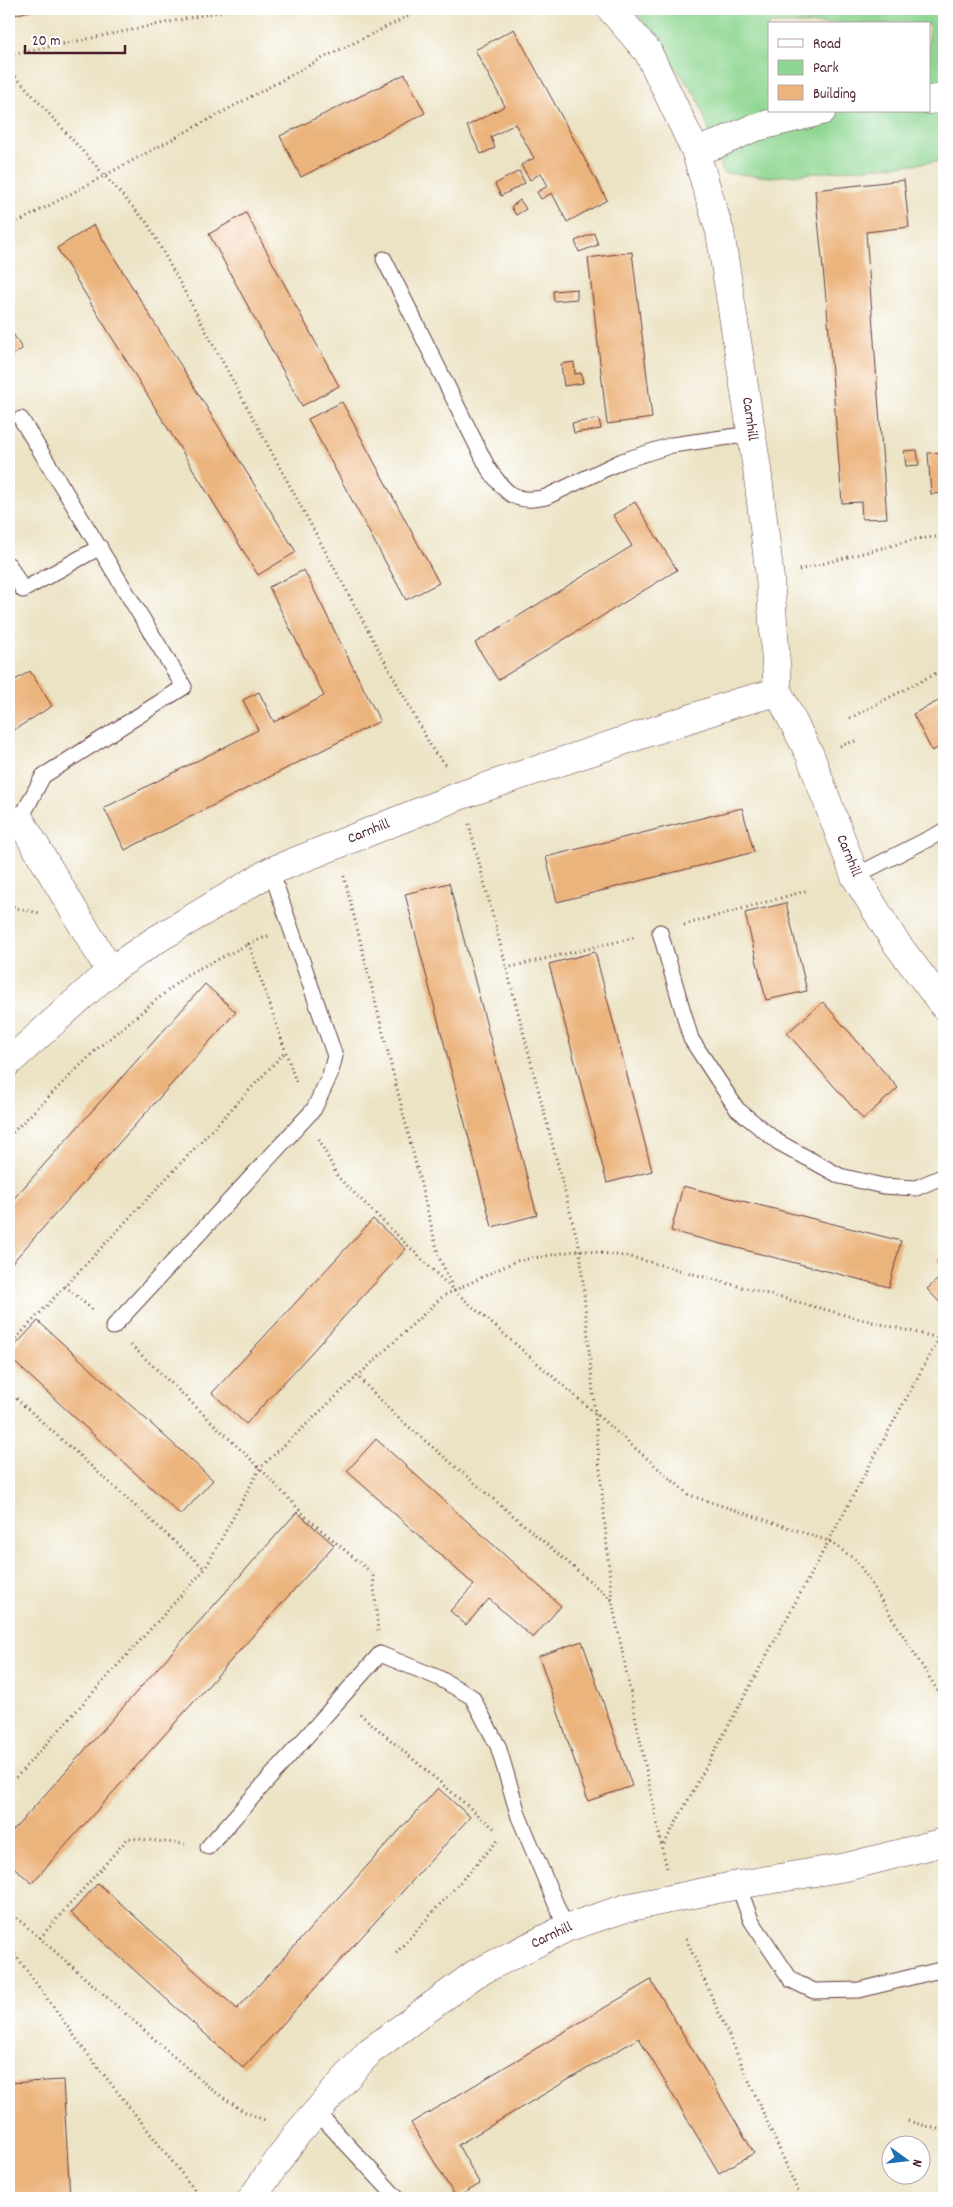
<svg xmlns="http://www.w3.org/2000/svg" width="953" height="2207" font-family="Dekko,sans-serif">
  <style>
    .green { fill: #8ed691; stroke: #6c7a5e; fill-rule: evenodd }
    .building { fill: #ecb47d }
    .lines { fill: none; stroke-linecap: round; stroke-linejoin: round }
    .service-casing { stroke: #623c42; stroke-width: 17 }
    .minor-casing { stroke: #623c42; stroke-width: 29 }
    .path { stroke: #623c42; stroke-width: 3; stroke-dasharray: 1 4; stroke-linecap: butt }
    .service { stroke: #fff; stroke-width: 15 }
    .minor { stroke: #fff; stroke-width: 28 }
    .labels { text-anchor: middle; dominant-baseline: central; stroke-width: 4; stroke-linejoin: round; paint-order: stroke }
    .street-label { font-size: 15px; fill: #4a1f2b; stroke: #fff }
  </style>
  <rect width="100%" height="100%" fill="#fff"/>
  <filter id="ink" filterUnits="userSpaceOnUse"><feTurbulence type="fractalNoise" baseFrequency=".02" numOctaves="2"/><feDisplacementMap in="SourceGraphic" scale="10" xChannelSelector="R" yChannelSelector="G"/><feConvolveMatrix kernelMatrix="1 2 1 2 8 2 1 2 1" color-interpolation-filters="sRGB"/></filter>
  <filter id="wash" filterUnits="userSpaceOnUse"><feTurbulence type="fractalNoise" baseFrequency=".0096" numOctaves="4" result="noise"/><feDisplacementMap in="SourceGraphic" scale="20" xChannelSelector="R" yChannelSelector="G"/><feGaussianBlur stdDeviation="1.12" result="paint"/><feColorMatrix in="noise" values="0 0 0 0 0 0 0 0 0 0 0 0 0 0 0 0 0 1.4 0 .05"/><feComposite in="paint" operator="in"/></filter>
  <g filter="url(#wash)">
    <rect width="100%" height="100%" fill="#ece3c4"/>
    <!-- green -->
    <path class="green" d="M634,9h310v152l-173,16 -48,-4 -25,-74zM769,24h160v87h-160z"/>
    <g id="blocks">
      <!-- building -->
      <path class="building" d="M14,9h22l-21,6z
        M514,29l93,171 -40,22 -15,-29 -11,6 -4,-7 11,-6 -7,-13 -11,7 -9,-15 13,-7 -19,-34 -24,13 4,11 -14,6 -14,-28 38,-20 -30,-56z
        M405,74l20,39 -124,64 -21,-41z
        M519,171l6,12 -24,13 -6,-12z
        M904,180l5,47 -43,5 21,286 -25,1 -1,-17 -19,1 -15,-195 -12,-118z
        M520,200l6,9 -10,6 -5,-8z
        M246,213l93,173 -37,20 -93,-172z
        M94,225l202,327 -38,23 -201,-327z
        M594,233l4,12 -19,7 -4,-11z
        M632,252l20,166 -45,6 -19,-166z
        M577,289v10l-23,2 -1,-10z
        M9,327l13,22 -13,9z
        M574,362l1,12 6,-1 2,10 -19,3 -3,-22z
        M342,402l97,181 -33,17 -98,-181z
        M599,419l2,10 -27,4 -2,-10z
        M917,450l2,15 -13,1 -2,-15z
        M944,452v41l-13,1 -3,-41z
        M635,502l42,68 -179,110 -23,-37 157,-97 -19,-31z
        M304,570l76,151 -255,129 -21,-42 154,-78 -15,-30 16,-8 15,30 50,-26 -55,-109z
        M30,671l22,35 -43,27v-49z
        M944,698v47l-12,6 -19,-37z
        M742,808l12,44 -197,50 -11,-45z
        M449,883l88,332 -45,12 -87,-333z
        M786,903l21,88 -41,9 -21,-87z
        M595,952l57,219 -45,12 -58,-219z
        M205,984l31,28 -227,254v-62z
        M823,1002l75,86 -35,31 -76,-86z
        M683,1186l218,55 -12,46 -218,-56z
        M373,1219l33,30 -160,175 -34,-31z
        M944,1254v15l-7,-8z
        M944,1274v33l-17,-18z
        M38,1321l175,159 -32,35 -172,-158v-5z
        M376,1439l185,167 -28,32 -44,-39 -23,26 -16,-14 24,-26 -127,-114z
        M297,1512l37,33 -302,338 -23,-20v-28z
        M582,1641l50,145 -44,15 -49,-145z
        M438,1788l32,29 -227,251 -172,-155 27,-30 139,126z
        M651,1980l103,173 -35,20 -80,-135 -181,107 22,39 -24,14 -45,-75z
        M63,2080l7,118h-61v-115z"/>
    </g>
  </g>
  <g filter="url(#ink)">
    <use href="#blocks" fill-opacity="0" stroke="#623c42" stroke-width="1"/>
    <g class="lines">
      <!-- service casing -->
      <g class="service-casing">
        <path id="service" d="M384,259l104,209c17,24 26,37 58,29l76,-36 50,-16 79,-11
          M9,565l14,25 77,-43
          M20,820l23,-44 141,-89 -163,-268
          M855,876l89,-45
          M660,932l31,107 46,70 41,33 62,34 43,10 33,2 28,-12
          M113,1327l201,-218 16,-34 5,-19 -64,-185
          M208,1847l172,-193 59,24 33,19 26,49 21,71 47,111
          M738,1885l13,35 40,60 23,11 45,-1 85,-21
          M316,2111l81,87"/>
      </g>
      <!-- minor casing -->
      <g class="minor-casing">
        <path id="minor" d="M611,9l37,43 47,98 25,82 37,237 13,109 8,114 32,63 45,121 39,64 50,66
          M929,100l15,-2
          M695,150l20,-5 38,-17 69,-17
          M20,820l90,151
          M9,1062l101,-91 44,-30 117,-70 188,-75 277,-93 42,-11
          M252,2198l45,-64 72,-82 106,-78 91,-46 60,-20 112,-23 108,-18 98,-25"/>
      </g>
      <!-- path -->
      <path class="path" d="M9,55l224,-46
        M9,69l139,155 286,528 14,15
        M9,227l314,-169 100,-49
        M799,570l117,-31 28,-3
        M850,718l94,-49
        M840,746l18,-6
        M469,824l111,426 32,351 50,247
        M344,876l95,381 15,33
        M9,904l7,4 24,5
        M684,925l125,-35
        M268,936l-19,8 48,141
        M506,968l131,-31
        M9,1136l90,-89 89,-73 61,-30
        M319,1139l18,37 114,112 238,207 140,46 28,20 87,140
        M65,1286l30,26
        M131,1345l129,123 47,50 66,56 5,57
        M9,1346l277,-295
        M356,1375l39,40 217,185
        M9,1392l196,177
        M360,1714l136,116
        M9,1785l196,-216 55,-101 183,-172 73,-35 64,-11 51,7 229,62 79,19
        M667,1868l-5,-20 277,-510h5
        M9,1911l202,178 32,22 24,10
        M40,1938l88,-100 57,6
        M686,1939l115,259
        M9,1946l77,106 115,146
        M396,1953l104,-115
        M908,2121l36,10"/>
      <!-- service -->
      <use href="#service" class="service"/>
      <!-- minor -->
      <use href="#minor" class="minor"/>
    </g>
  </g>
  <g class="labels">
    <!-- street labels -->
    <g class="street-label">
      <text transform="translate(749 419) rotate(82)">Carnhill</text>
      <text transform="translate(369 832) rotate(-22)">Carnhill</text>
      <text transform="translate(848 856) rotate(68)">Carnhill</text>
      <text transform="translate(552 1936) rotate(-25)">Carnhill</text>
    </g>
  </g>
  <!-- margin -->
  <rect width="953" height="2207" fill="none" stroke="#fff" stroke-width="30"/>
  <!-- legend -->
  <rect x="768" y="22" width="162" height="90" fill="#ffffff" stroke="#b7a5aa"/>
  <rect x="778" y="39" width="25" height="8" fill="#ffffff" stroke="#b7a5aa"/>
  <text x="813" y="48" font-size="15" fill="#4a1f2b">Road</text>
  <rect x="778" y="60" width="25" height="15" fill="#8ed691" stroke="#b7a5aa"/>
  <text x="813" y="72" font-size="15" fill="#4a1f2b">Park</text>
  <rect x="778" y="85" width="25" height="15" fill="#ecb47d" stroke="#b7a5aa"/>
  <text x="813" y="98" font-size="15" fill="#4a1f2b">Building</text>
  <!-- north arrow -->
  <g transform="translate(906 2160) rotate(105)"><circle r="24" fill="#ffffff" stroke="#b7a5aa"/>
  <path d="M0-4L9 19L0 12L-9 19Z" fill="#1f6fb2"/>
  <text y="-8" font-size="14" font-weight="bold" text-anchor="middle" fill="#4a1f2b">N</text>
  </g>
  <!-- scale -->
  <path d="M25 45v8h100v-8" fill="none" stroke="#4a1f2b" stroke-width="2.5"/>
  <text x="32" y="45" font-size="15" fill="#4a1f2b" stroke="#ffffff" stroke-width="4" paint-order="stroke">20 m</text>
</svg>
